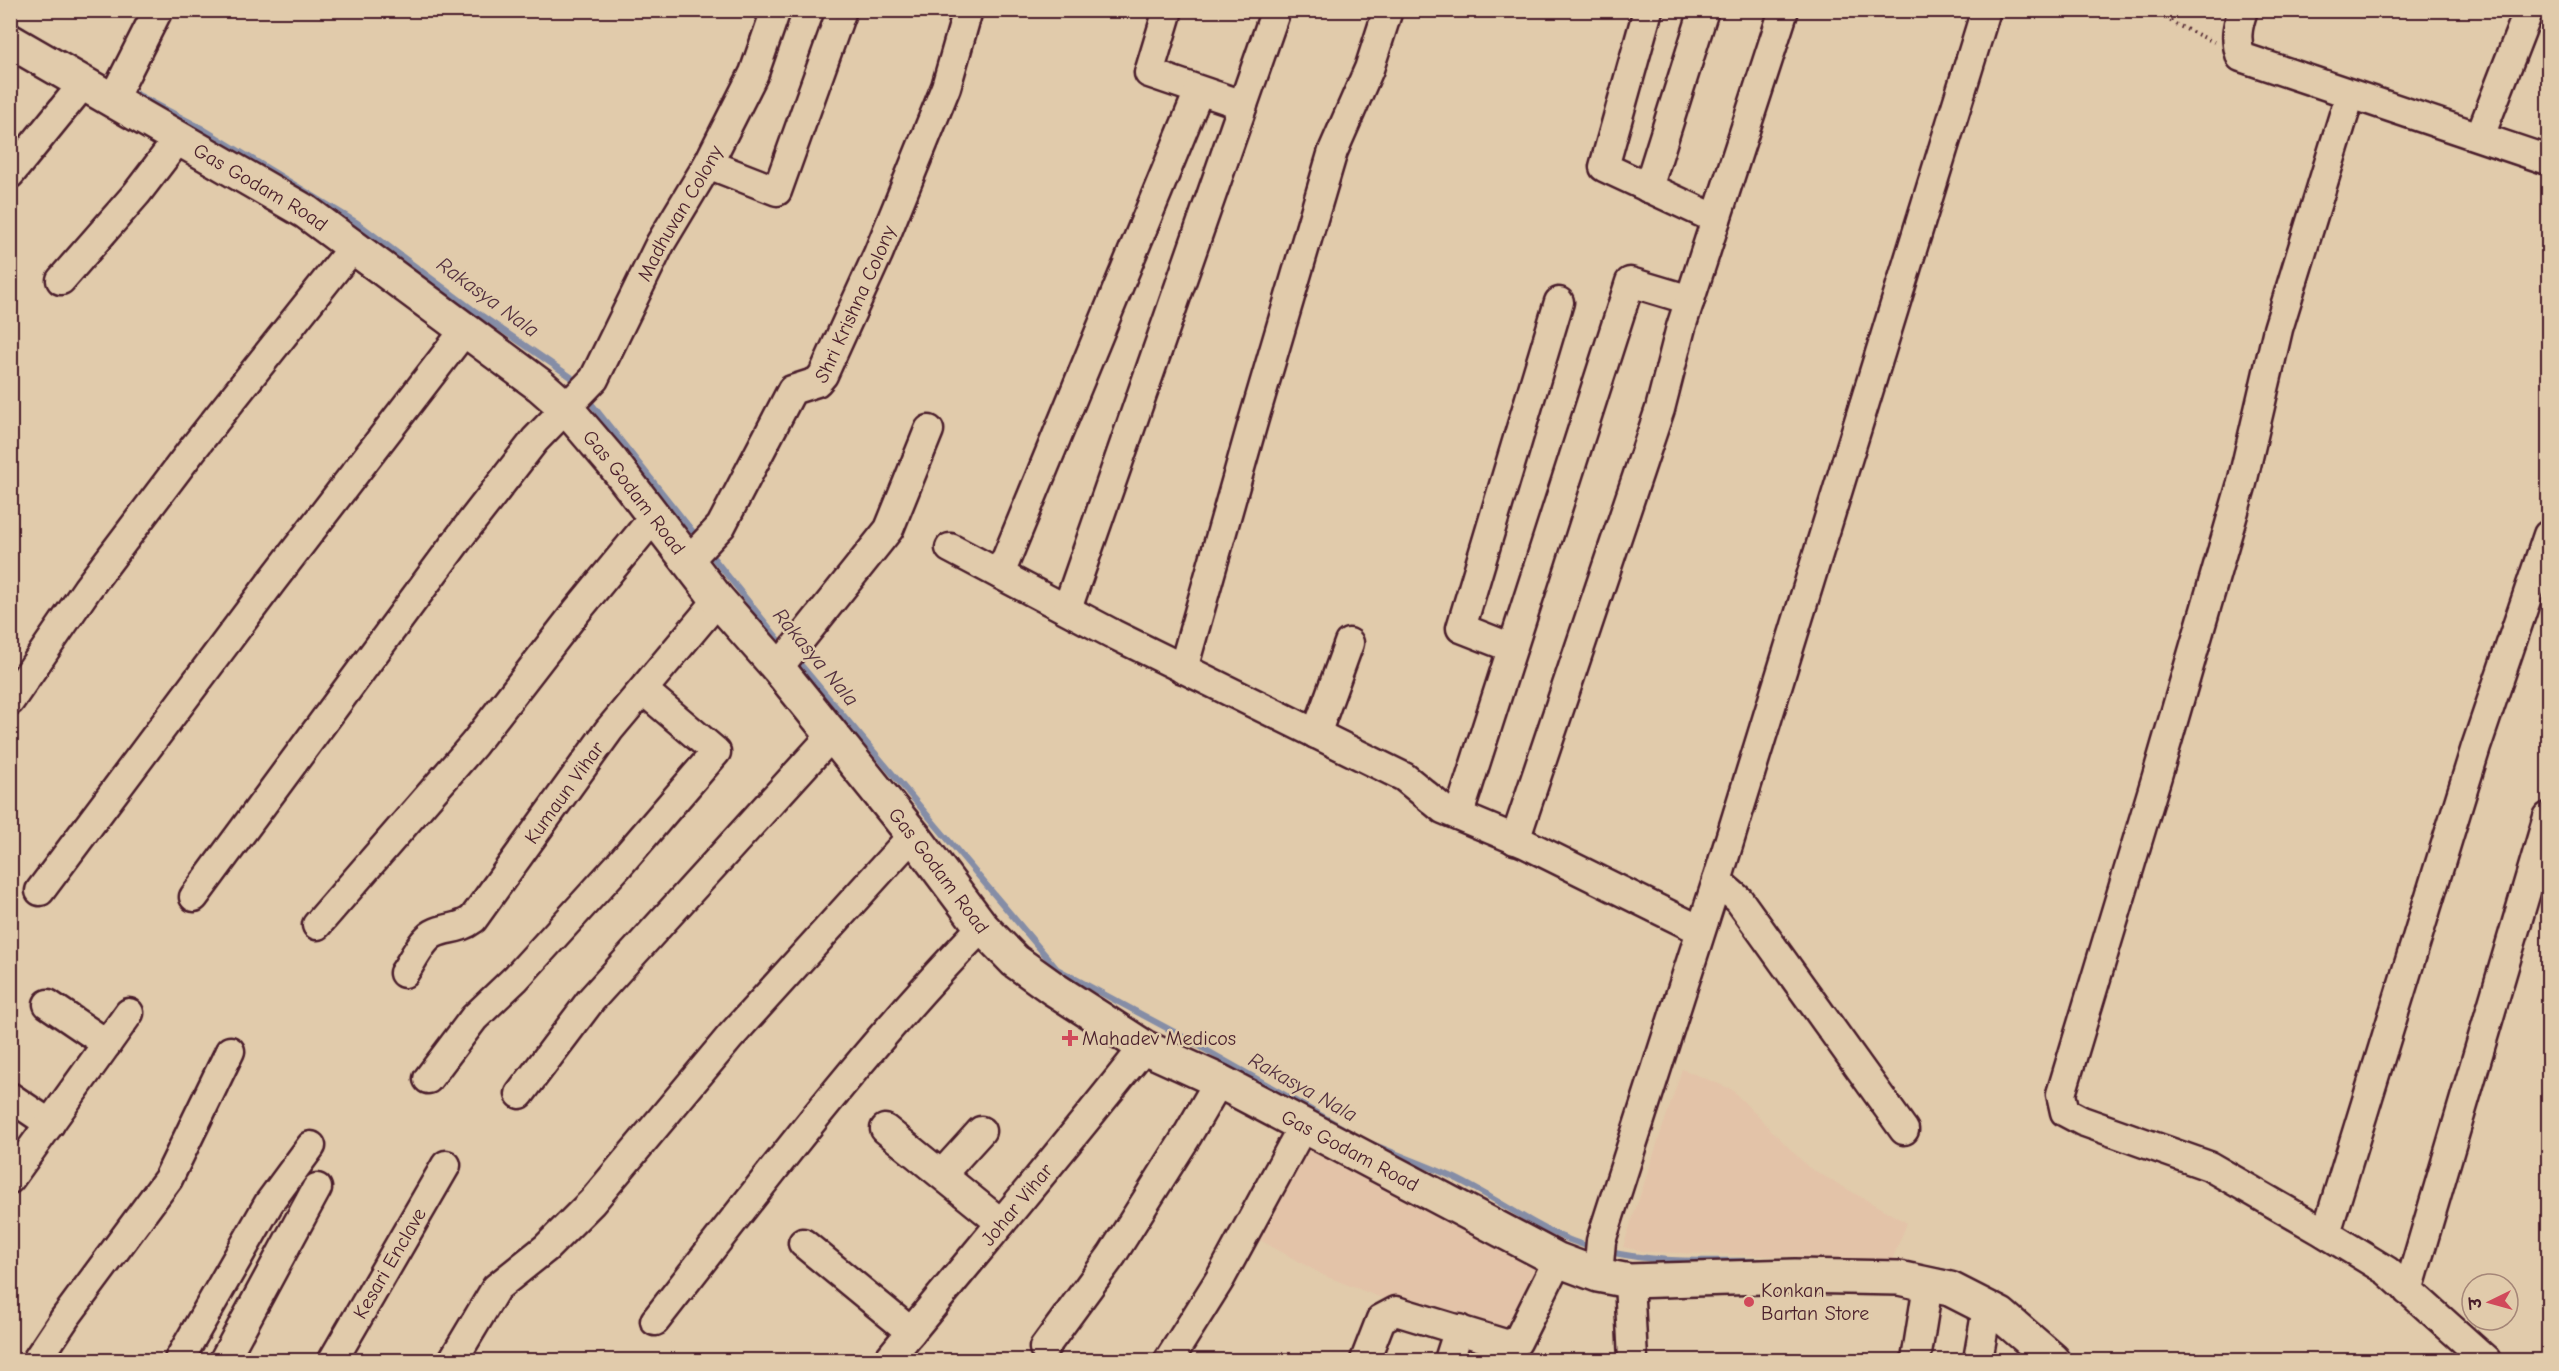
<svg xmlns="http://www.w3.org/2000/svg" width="2559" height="1371" font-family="'Comic Neue','Playpen Sans Deva',sans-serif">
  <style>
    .built { fill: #e3c3a8 }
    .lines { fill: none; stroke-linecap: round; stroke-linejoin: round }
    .stream { stroke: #858da6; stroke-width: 6 }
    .minor-casing { stroke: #4a1f2b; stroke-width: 33 }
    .major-casing { stroke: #4a1f2b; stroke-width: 38 }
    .path { stroke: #4a1f2b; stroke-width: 4; stroke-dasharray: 1.5 4.5; stroke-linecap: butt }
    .minor { stroke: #e1cbab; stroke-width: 28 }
    .major { stroke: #e1cbab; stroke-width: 33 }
    .poi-dot { fill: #d1495b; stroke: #e1cbab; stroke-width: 2 }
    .labels { text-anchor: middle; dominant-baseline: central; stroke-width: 5; stroke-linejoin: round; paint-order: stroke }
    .street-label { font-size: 20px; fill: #4a1f2b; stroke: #e1cbab }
    .poi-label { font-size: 20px; fill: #4a1f2b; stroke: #e1cbab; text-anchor: start }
    .water-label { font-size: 21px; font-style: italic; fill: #543140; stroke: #e1cbab }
  </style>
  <rect width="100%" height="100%" fill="#e1cbab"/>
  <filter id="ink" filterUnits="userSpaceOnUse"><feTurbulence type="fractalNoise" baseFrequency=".0167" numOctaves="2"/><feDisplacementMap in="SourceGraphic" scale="12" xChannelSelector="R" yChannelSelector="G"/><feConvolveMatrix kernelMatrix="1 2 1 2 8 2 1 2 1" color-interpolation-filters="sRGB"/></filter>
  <g filter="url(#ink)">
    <!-- built -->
    <path class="built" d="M1682,1069l49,20 77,78 99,56 -15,37 -246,-8 -23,-5z
      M1308,1145l237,121 -27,67 -118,-28 -75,-29 -65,-36z"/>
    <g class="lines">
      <!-- stream -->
      <path class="stream" d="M10,22l13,8
        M125,88l78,41 153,93 116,87 99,68 6,8
        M587,398l111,140
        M708,551l76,95
        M795,658l262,311 121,65 165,94
        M1370,1143c28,12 57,22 85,35 46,22 88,57 139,70
        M1606,1251c52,13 105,9 157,10
        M1920,1267l26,5
        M2063,1349l12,11"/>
      <!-- minor casing -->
      <g class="minor-casing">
        <g id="minor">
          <path d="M1168,10l-19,63 94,32"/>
          <path d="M1648,10l-44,157 112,52"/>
          <path d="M2243,10c-6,17 -8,30 -2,47l307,103"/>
          <path d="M2350,95l-72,234 -36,154 -85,293 -96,318 4,18 17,9 127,45 111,64 67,41 99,89"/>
          <path d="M113,99l45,-89"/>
          <path d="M2480,136l49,-126"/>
          <path d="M708,164l69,27 65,-181"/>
          <path d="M10,174l74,-91"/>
          <path d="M1648,188l56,-178"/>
          <path d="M61,280l76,-87 42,-55"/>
          <path d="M950,548l163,86 291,143 39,32 81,34 176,87"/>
          <path id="s1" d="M688,561l33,-35 71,-136 25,-8 6,-7 55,-121 68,-167 22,-77"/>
          <path d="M1000,574l199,-483"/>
          <path d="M1067,609l209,-599"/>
          <path d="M1512,648l-51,-20 98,-326"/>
          <path d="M778,668l111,-139 40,-99"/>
          <path d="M1183,669l70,-247 80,-271 36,-82 19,-59"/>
          <path d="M10,701l77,-112 105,-139 161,-203"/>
          <path d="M1316,734l33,-91"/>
          <path d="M1459,814l171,-532 60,18"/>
          <path d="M1515,840l145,-431 21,-82 103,-317"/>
          <path d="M1717,881l22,19 165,230"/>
          <path d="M40,891l232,-310 193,-251"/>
          <path id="s2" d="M194,897l268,-363 73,-94 59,-61 66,-135 48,-80 46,-91 22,-63"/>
          <path d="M317,925l157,-181 102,-132 78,-95"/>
          <path id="s3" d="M404,973c8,-11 17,-32 29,-39 14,-8 24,-3 40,-15l136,-189 109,-130"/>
          <path d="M48,1004l59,40"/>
          <path d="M428,1079l46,-61 42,-40 103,-113 97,-113 -73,-62"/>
          <path d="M520,1094l71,-94 241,-265"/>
          <path d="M10,1097l40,27"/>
          <path d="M885,1129l116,94"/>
          <path d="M942,1174l39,-43"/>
          <path d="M10,1179l119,-166"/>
          <path d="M2326,1233l150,-486 72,-212"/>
          <path d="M803,1243l108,89"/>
          <path d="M1598,1275l3,-34 116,-360 269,-871"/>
          <path d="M1629,1281l4,79"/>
          <path d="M2408,1291l140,-474"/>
          <path d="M655,1321c105,-134 208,-272 327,-394"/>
          <path d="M1044,1348l68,-93 75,-119 32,-55"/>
          <path d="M37,1360l28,-42 103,-139 62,-128"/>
          <path d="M179,1360l90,-157 42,-57"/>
          <path d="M224,1360l93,-172"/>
          <path id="s4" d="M333,1360l113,-195"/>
          <path d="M453,1360l43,-72 50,-40 46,-46 138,-165 183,-202"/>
          <path id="s5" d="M888,1360c85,-104 173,-207 256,-313"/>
          <path d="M1169,1360l51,-81 83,-153"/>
          <path d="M1365,1360l16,-41 15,-8 109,33 12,-2 41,-82"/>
          <path d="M1449,1360l10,-31"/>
          <path d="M1916,1360l12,-75"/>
          <path d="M1978,1360l9,-52"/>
        </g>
      </g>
      <!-- major casing -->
      <g class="major-casing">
        <g id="major">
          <path id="s6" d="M10,41l296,171 235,174 25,22 46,54 106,138 60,68 135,167 69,92 33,34 39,28 90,58 75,34 339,179 40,15 31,6 166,-5 104,2 51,11 51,26 52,45"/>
        </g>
      </g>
      <!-- path -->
      <path class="path" d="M2156,10l19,14 39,18"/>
      <!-- minor -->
      <use href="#minor" class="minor"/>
      <!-- major -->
      <use href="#major" class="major"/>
    </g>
  </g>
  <!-- markers -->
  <g class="poi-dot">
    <path d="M1067 1029h6v6h6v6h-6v6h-6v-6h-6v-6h6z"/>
    <circle cx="1749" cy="1302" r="6"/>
  </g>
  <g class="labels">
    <!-- street labels -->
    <g class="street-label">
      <text stroke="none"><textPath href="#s6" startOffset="290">Gas Godam Road</textPath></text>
      <text stroke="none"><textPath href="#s2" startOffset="842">Madhuvan Colony</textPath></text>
      <text stroke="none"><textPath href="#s1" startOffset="315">Shri Krishna Colony</textPath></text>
      <text stroke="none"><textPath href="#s6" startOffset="776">Gas Godam Road</textPath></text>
      <text stroke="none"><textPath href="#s3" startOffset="248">Kumaun Vihar</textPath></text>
      <text stroke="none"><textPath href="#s6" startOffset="1262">Gas Godam Road</textPath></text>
      <text stroke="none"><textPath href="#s6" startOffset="1766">Gas Godam Road</textPath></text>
      <text stroke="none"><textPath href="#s5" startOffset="202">Johar Vihar</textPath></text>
      <text stroke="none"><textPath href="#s4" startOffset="112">Kesari Enclave</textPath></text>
    </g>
    <!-- poi labels -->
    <g class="poi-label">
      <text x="1082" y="1038">Mahadev Medicos</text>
      <text x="1761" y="1290">Konkan<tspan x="1761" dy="23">Bartan Store</tspan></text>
    </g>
    <!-- water labels -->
    <g class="water-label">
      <text transform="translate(488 297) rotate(36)">Rakasya Nala</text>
      <text transform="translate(816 657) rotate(50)">Rakasya Nala</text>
      <text transform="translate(1303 1087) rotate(29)">Rakasya Nala</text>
    </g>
  </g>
  <!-- margin -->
  <rect width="2559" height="1371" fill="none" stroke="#e1cbab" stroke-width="36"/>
  <rect x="18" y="18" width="2523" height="1335" fill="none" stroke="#4a1f2b" stroke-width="2" filter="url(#ink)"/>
  <!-- north arrow -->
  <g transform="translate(2490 1302) rotate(265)"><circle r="28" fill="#e1cbab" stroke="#a58678" stroke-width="1.5"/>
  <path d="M0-4.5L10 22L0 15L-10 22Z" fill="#d1495b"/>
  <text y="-9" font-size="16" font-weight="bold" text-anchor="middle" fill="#4a1f2b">उ</text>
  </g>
</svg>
